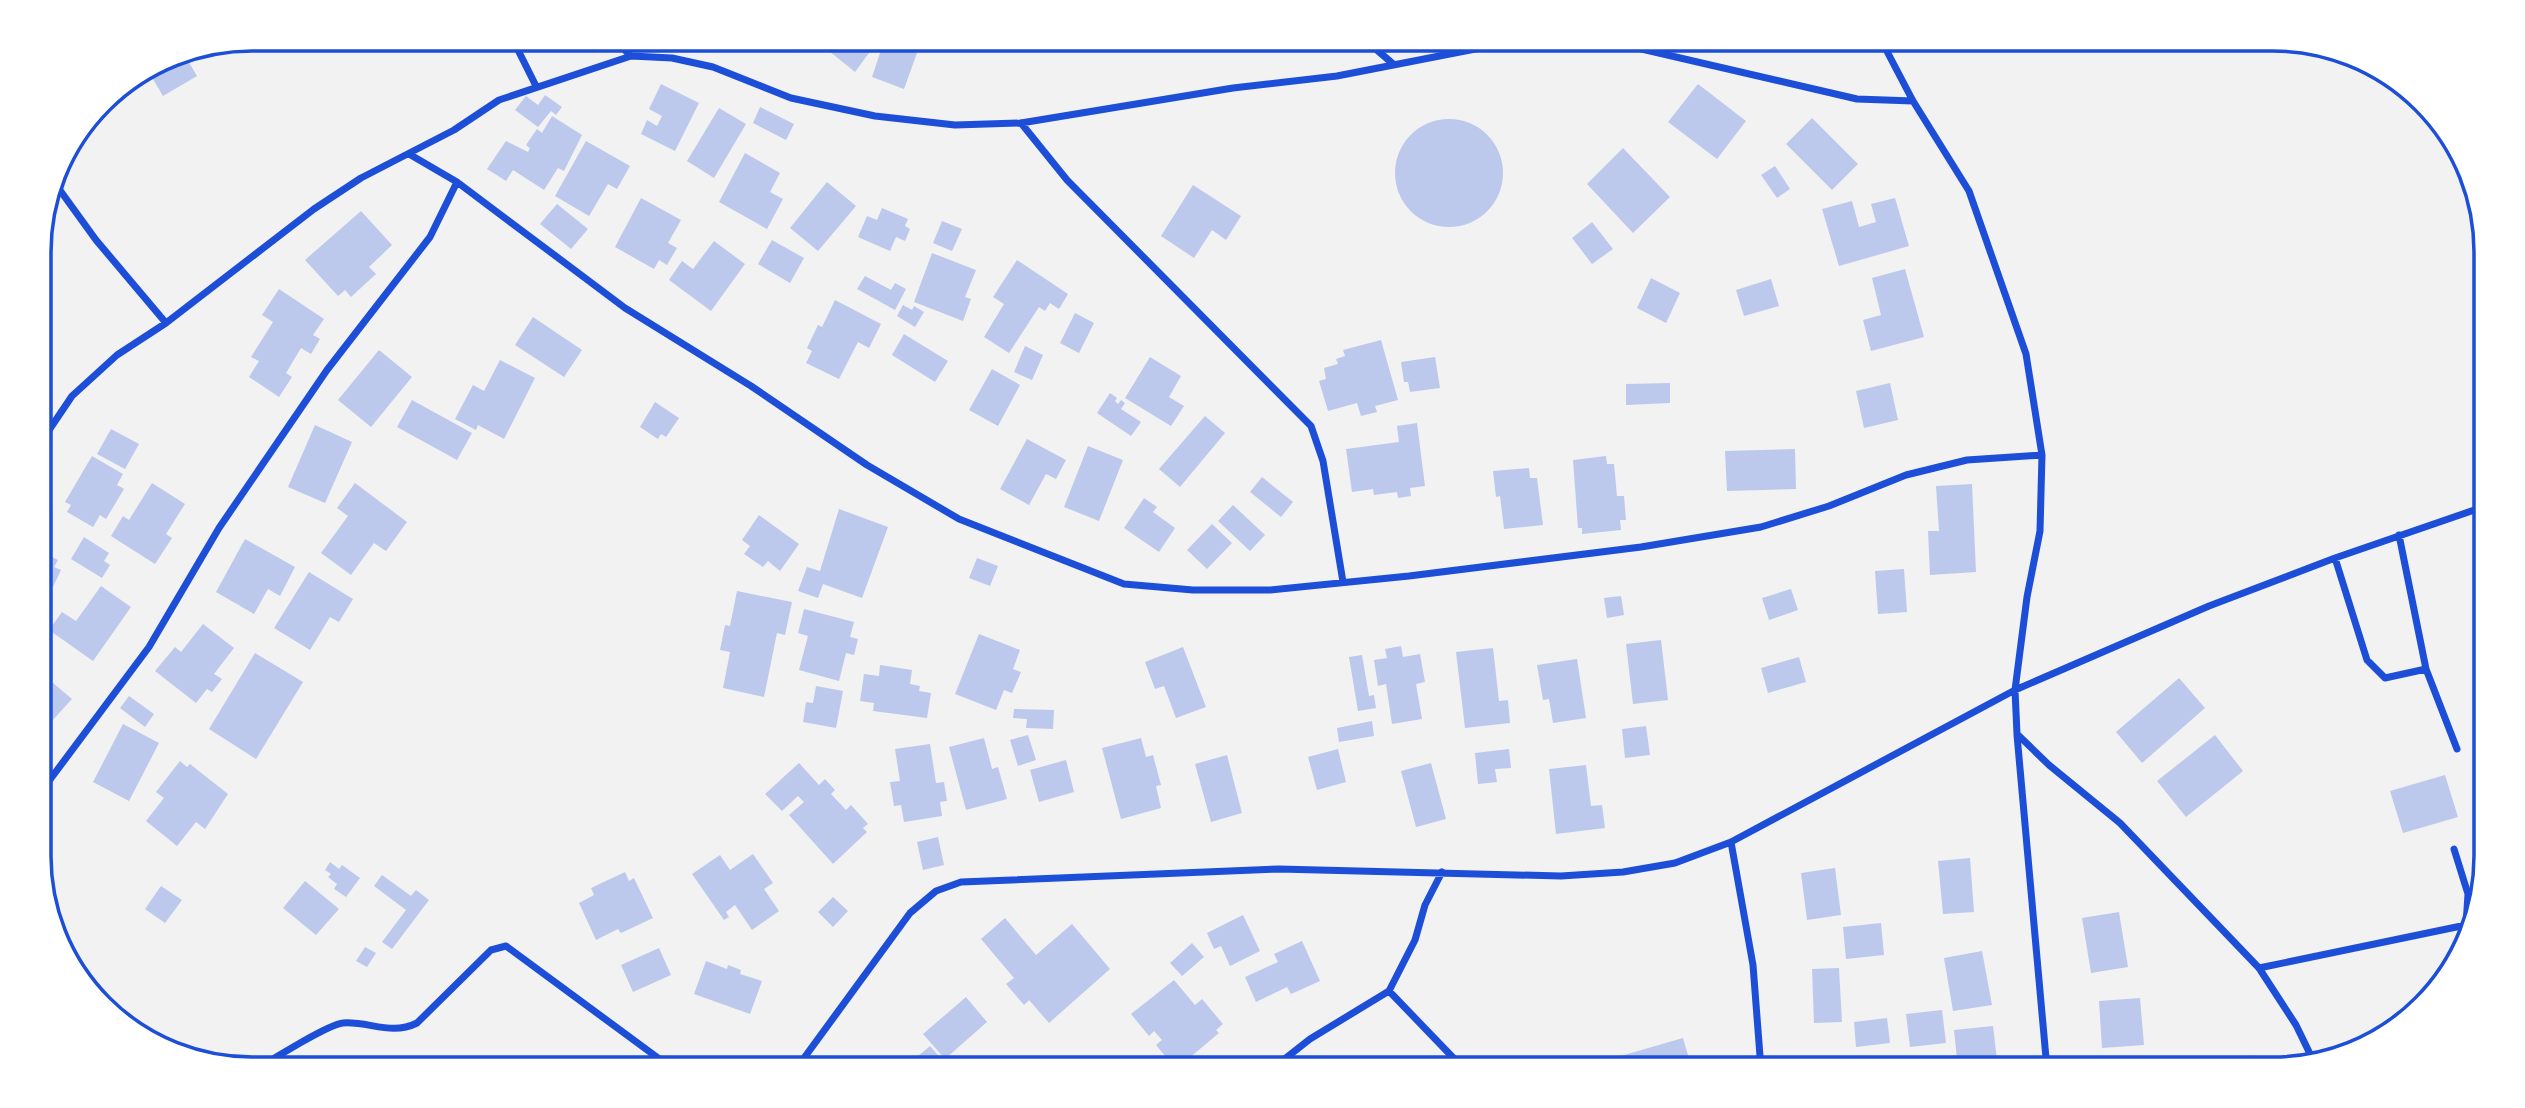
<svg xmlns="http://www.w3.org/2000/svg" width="2525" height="1108" font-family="Raleway,sans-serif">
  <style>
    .building { fill: #bdc9ec }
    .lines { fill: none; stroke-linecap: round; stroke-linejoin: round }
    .minor { stroke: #1d4ed8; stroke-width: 7 }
    .rim { fill: none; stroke: #1d4ed8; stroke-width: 3.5 }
  </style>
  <rect width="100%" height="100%" fill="#f2f2f2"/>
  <!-- building -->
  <path class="building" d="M781,38h29l-11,15z
    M813,38h67l-25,34z
    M884,41l33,12 -13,36 -32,-12z
    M183,52l14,24 -34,20 -16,-27 24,-14z
    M661,84l38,19 -24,48 -34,-17 6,-14 10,6 5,-10 -13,-7z
    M1698,84l48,37 -29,38 -49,-37z
    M545,95l17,12 -6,8 -5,-4 -13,16 -23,-17 11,-14 12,9z
    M760,107l34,17 -8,16 -33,-17z
    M719,108l27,16 -32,54 -27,-17z
    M552,116l30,19 -18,36 -6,-3 -14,22 -31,-20 -7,11 -19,-12 19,-28 22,11 2,-4 -4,-3 11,-16 5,4z
    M1812,118l46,46 -26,26 -46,-46z
    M1395 173a54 54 0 1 1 108 0a54 54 0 1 1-108 0Z
    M586,141l44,25 -13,23 -9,-5 -19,32 -34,-20z
    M1623,148l47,49 -37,36 -46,-49z
    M745,153l35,20 -10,19 13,7 -16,30 -48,-27z
    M1775,166l15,23 -13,9 -16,-23z
    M827,182l29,24 -38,45 -28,-23z
    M1193,185l48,31 -15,24 -14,-10 -18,28 -33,-22z
    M641,198l40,22 -13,23 9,5 -10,17 -8,-5 -5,9 -39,-22z
    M1895,198l14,48 -70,20 -17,-57 30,-8 7,26 17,-5 -5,-18z
    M557,204l31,25 -17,20 -31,-25z
    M882,208l26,11 -3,7 5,3 -5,12 -9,-4 -6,14 -32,-14 9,-21 10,4z
    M361,211l31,34 -23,22 7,7 -25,23 -6,-7 -7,6 -33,-36z
    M942,221l20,8 -10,22 -19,-8z
    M1592,222l21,27 -21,15 -20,-26z
    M772,240l32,18 -14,25 -32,-19z
    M714,241l31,23 -34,47 -42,-31 13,-19 11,8z
    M932,253l44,17 -11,27 6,2 -8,22 -49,-19z
    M1017,260l51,34 -9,15 -9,-6 -5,8 -6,-4 -30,46 -25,-16 20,-33 -11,-7z
    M1905,269l19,68 -53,14 -8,-31 18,-5 -9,-37z
    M865,276l26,14 4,-7 11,6 -11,21 -38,-21z
    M1651,278l29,15 -14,30 -29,-15z
    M1771,279l8,27 -35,10 -8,-26z
    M279,289l45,30 -11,16 7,4 -9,15 -10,-6 -15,25 6,4 -13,20 -30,-20 10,-16 -8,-4 22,-35 -11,-7z
    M835,300l46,24 -12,24 -11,-6 -19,37 -33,-16 6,-12 -5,-3 11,-23 4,2z
    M903,305l9,5 2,-4 10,6 -9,15 -18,-11z
    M1075,313l19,10 -15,30 -19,-10z
    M533,317l49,33 -18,27 -49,-32z
    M904,334l44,27 -13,21 -43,-27z
    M1381,340l17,60 -23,6 2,6 -16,4 -4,-13 -29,8 -9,-30 7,-2 -2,-11 14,-4 -2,-5 9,-3 -2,-6z
    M1025,346l18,9 -11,25 -18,-8z
    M379,350l33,27 -41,50 -33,-27z
    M1150,357l31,19 -12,21 15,9 -13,20 -46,-28z
    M1435,357l5,31 -30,4 -2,-10h-4l-3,-20z
    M500,360l35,18 -31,61 -26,-14 -2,5 -21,-11 18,-34 11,6z
    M992,369l28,16 -22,41 -29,-16z
    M1670,383v20l-44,2v-21z
    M1890,383l8,37 -34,8 -8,-37z
    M1110,393l7,5 -2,3 3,3 3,-4 4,3 -4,6 20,13 -10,14 -34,-23z
    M412,400l60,33 -15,27 -60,-33z
    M655,402l24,16 -13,19 -5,-3 -3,5 -18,-12z
    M1205,416l20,17 -45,54 -21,-18z
    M1417,423l8,63 -15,2 1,8 -13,2 -1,-6 -23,3 -1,-6 -21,3 -6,-43 53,-7 -2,-16z
    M315,425l37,17 -27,61 -37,-16z
    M111,429l28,15 -14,25 -28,-15z
    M1027,439l39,21 -10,19 -10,-5 -17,31 -29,-16z
    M1088,446l35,14 -24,61 -35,-14z
    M1795,449l1,40 -69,2 -2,-40z
    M92,456l31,18 -6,11 7,4 -18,30 -6,-4 -7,12 -26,-15 4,-7 -6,-3z
    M1606,456l1,8h7l3,32h7l2,24h-6l1,10 -39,4v-6h-4l-5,-68z
    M1529,468l1,10h7l6,47 -39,4 -4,-33 -4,1 -3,-26z
    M1262,477l31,25 -12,15 -31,-25z
    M152,483l33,21 -19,30 6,4 -17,26 -44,-28 12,-20 6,4z
    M355,483l52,39 -21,29 -12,-8 -23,32 -30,-22 27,-37 -11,-8z
    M1972,484l4,88 -46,3 -2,-44h11l-3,-45z
    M1144,498l13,9 -4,5 22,16 -16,24 -35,-24z
    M1233,505l32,30 -15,16 -32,-30z
    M839,509l49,18 -26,71 -39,-14 -5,14 -20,-7 9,-24 13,4z
    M759,515l40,29 -19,27 -12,-10 -5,6 -19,-13 6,-8 -8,-6z
    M1212,524l20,19 -25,26 -20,-19z
    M84,537l25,16 -5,8 6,4 -8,13 -31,-19z
    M245,539l50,28 -15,29 -12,-7 -14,25 -38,-22z
    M40,551l18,9 -4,7 7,3 -8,17 -7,-3 -6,12 8,4 -8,16z
    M977,558l21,8 -8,20 -21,-8z
    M1904,569l3,43 -29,2 -3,-43z
    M309,572l44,27 -14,23 -9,-5 -20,33 -36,-22z
    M101,586l30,21 -38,54 -44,-31 13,-18 14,9z
    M1791,589l7,21 -29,10 -7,-22z
    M737,591l55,11 -7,33 -8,-2 -13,64 -41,-9 7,-36 -10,-2 5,-25 5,1z
    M1621,596l3,19 -17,3 -3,-20z
    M804,609l50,13 -4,15 8,2 -4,16 -8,-2 -7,28 -40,-11 9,-34 -10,-3z
    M203,624l31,24 -20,26 8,5 -10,13 -5,-3 -11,14 -41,-32 20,-24 6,5z
    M979,634l41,16 -7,19 8,3 -9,21 -8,-3 -8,20 -41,-16z
    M1661,640l7,60 -35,4 -7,-60z
    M1401,646l2,11 17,-3 5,28 -9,2 6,35 -30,5 -6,-40 -8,2 -4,-26 13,-2 -2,-9z
    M1183,647l23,60 -30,11 -12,-32 -9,3 -10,-27z
    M1493,648l6,53 9,-1 2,23 -45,5 -9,-76z
    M255,653l48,29 -47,77 -47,-30z
    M1362,655l7,41 5,-1 2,13 -18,3 -9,-54z
    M1799,657l7,25 -38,11 -7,-25z
    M1577,659l9,59 -33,5 -4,-24 -6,1 -6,-35z
    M880,665l32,5 -2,14 10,2 -1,5 12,2 -4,25 -54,-7 1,-8 -14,-2 4,-27 15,2z
    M40,672l32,27 -32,35z
    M2179,678l26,30 -63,55 -26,-31z
    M816,686l27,5 -7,37 -33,-6 3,-20 7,1z
    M129,696l25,18 -9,13 -25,-19z
    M1014,709l40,1 -1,19 -27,-1 1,-9 -14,-1z
    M1372,721l2,15 -35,6 -2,-14z
    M123,724l36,19 -30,58 -36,-19z
    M1646,726l4,29 -25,3 -3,-29z
    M1028,735l8,25 -18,6 -8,-26z
    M2215,735l28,36 -57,46 -29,-36z
    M984,738l8,31 6,-2 9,32 -41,11 -17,-63z
    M1141,738l5,19 7,-2 8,30 -5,1 5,22 -40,11 -19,-71z
    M930,744l6,39 8,-1 3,19 -7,1 2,14 -38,6 -3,-17 -7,1 -4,-24 10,-1 -5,-32z
    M1338,749l8,33 -29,8 -9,-33z
    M1509,749l2,19 -16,1 2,13 -19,2 -3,-31z
    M1227,755l15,58 -31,9 -16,-58z
    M1066,760l8,32 -35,10 -9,-32z
    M180,761l7,6 3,-3 38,30 -23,35 -9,-7 -19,24 -31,-25 18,-23 -8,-6z
    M799,763l20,22 6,-6 10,11 -4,4 15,16 5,-5 17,19 -5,4 4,4 -34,32 -44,-49 15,-13 -6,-6 -16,15 -17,-17z
    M1431,763l15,56 -30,8 -15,-56z
    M1586,765l5,41 11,-1 3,23 -49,6 -7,-65z
    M2445,775l13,42 -55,16 -13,-42z
    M938,837l6,28 -21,5 -6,-28z
    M753,854l20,29 -9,6 15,22 -27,19 -17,-25 -9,7 3,5 -5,3 -32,-46 28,-19 10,15z
    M1970,858l4,54 -31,2 -5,-53z
    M330,862l9,7 3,-4 18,13 -14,19 -12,-8 3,-5 -9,-7 3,-3 -6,-4z
    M1835,868l6,47 -34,5 -6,-47z
    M625,872l4,9 5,-3 19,40 -32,15 -3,-4 -22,11 -17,-37 15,-8 -3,-7z
    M382,875l29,21 5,-6 13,10 -37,49 -10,-7 24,-32 -32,-24z
    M305,881l34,28 -23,26 -33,-27z
    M161,886l21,14 -17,23 -20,-14z
    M833,897l15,14 -15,16 -15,-15z
    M2119,912l9,55 -37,6 -9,-55z
    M1243,915l17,36 -30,15 -9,-20 -7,3 -7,-16z
    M1005,918l31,37 36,-31 38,45 -61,54 -20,-23 -5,5 -18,-21 8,-6 -33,-39z
    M1881,923l3,32 -38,4 -3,-32z
    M1302,941l18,40 -29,13 -4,-7 -31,15 -11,-25 33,-15 -4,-8z
    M1192,943l12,14 -22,19 -12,-13z
    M365,947l11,6 -9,14 -11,-6z
    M659,948l12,27 -38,17 -12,-27z
    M1982,951l10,54 -39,6 -9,-53z
    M706,961l21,8 1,-4 13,5 -1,4 22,7 -12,33 -56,-20z
    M1839,968l3,54 -28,1 -2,-54z
    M1174,980l21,25 7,-6 21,25 -7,6 3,3 -43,36 -20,-24 6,-5 -8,-9 -5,5 -18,-22z
    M966,997l21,25 -42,37 -22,-25z
    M2140,998l4,47 -42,3 -3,-47z
    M1942,1010l4,33 -36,4 -4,-33z
    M1887,1018l3,25 -34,4 -2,-25z
    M1993,1026l5,43h-40l-4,-39z
    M1683,1038l9,31h-105l-1,-3z
    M930,1046l20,23h-43l-2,-2z
    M2251,1055l8,14h-34z
    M883,1056l11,13h-27z
    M1854,1060l2,9h-39v-1z"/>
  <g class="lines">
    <!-- minor -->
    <path class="minor" d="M512,38l24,48
      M612,38l19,18
      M1363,38l29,25
      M1594,38l263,61 56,2
      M1880,38l33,63 56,90 57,163 16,101 -2,76 -13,66 -12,93 2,44 32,31 71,58 139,145 37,57 17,35
      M1021,123l46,57 244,246 12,35 20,121
      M409,154l48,28 168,126 126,78 116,79 92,54 165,65 69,6h77l139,-14 232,-29 120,-20 68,-21 77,-31 61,-15 75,-5
      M54,182l42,58 70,83
      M39,445l33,-49 45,-41 49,-32 148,-114 47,-31 93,-48 45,-30 132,-44 41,2 41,9 78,31 84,18 80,9 66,-2 212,-35 104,-12 169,-33 70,-5
      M2399,535l27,134 31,80
      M2335,558l32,102 18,18 41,-9
      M2017,735l30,334
      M40,793l109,-146 70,-119 108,-158 103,-133 27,-55
      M1731,842l22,123 8,104
      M2259,968l207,-43 2,-31 -14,-45
      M1389,991l75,78
      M257,1069c14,-9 72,-45 86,-46 26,-2 48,13 74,0l74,-73 15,-4 167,123
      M796,1069l114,-156 26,-22 25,-9 318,-13 282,7 62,-4 52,-9 56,-21 284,-152 194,-84 126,-48 151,-52
      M1272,1069l38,-30 79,-48 26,-51 10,-35 17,-33"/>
  </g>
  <!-- crop -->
  <path d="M0 0H2525V1108H0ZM252 51H2273A201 201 0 0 1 2474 252V856A201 201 0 0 1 2273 1057H252A201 201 0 0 1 51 856V252A201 201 0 0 1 252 51Z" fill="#fff" fill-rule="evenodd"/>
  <path class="rim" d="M252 51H2273A201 201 0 0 1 2474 252V856A201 201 0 0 1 2273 1057H252A201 201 0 0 1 51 856V252A201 201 0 0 1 252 51Z"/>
</svg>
